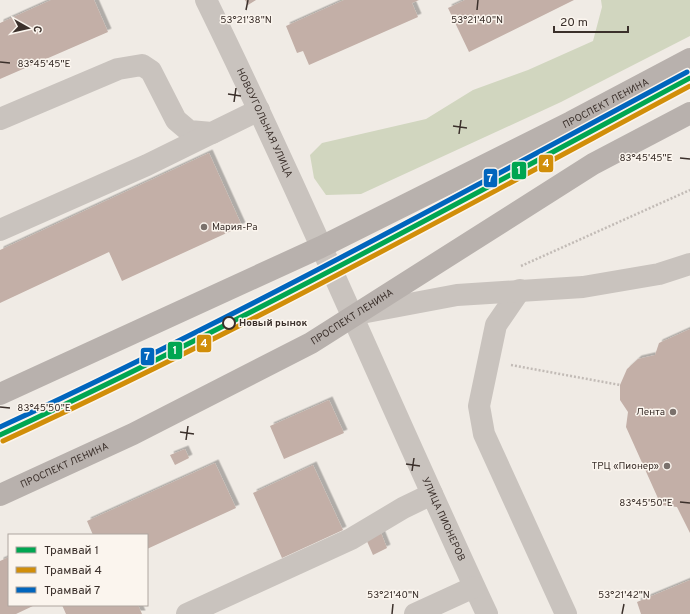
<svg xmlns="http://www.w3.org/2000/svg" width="690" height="614" font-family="Overpass,sans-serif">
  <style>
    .green { fill: #d1d6bf }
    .building { fill: #c3afa7; filter: url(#shadow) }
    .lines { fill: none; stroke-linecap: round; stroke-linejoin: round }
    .path { stroke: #c2bbb6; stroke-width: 2.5; stroke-dasharray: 2 2; stroke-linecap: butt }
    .minor { stroke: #c9c3be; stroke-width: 22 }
    .major { stroke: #b8b1ad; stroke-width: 22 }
    .tram-1-casing { stroke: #fbf5ee; stroke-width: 8 }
    .tram-2-casing { stroke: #fbf5ee; stroke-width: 8 }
    .tram-3-casing { stroke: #fbf5ee; stroke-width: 8 }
    .tram-1 { stroke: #00a651; stroke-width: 5 }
    .tram-2 { stroke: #d18e09; stroke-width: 5 }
    .tram-3 { stroke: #0065bd; stroke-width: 5 }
    .ticks { fill: none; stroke: #3b302b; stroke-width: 1.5 }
    .poi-dot { fill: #7a716c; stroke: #fbf5ee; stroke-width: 1.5 }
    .stop-dot { fill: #fbf5ee; stroke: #3b302b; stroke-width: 2 }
    .labels { text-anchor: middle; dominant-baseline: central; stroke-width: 3; stroke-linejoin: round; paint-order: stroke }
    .street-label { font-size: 10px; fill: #3b302b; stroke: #fbf5ee }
    .poi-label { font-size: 10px; fill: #3b302b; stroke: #fbf5ee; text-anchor: end }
    .stop-label { font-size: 10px; font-weight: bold; fill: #3b302b; stroke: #fbf5ee; text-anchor: start }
    .ticks-label { font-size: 10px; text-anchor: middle; fill: #3b302b; stroke: #fbf5ee; stroke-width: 3; stroke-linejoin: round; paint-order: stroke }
    .line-badge { stroke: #fbf5ee; stroke-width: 1.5 }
    .badge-label { font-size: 11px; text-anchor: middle; font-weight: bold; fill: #fff }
  </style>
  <defs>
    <filter id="shadow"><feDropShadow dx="3.5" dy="-3.5" stdDeviation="0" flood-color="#0004"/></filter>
  </defs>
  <rect width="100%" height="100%" fill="#f0ebe5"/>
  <!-- green -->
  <path class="green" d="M601,0h89v36l-129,66 -200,92 -35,1 -12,-17 -4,-23 12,-12 104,-24 47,-29 55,-20 65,-29 9,-34z"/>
  <!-- building -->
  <path class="building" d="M51,0h43l14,32 -108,47v-56z
    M245,0h11l-8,5z
    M344,0h75l-7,3 6,14 -109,48 -6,-14 -6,2 -11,-27z
    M465,0h109l-105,52 -21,-44z
    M209,153l33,73 -120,55 -13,-29 -109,51v-53z
    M690,329v204l-13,-26 -16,-2 -35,-78 2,-15 -8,-12v-15l7,-16 11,-10 17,-4 4,-12z
    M329,400l15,33 -60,26 -14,-33z
    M185,449l4,9 -14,7 -5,-10z
    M215,463l21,45 -89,41v-14h-54l-6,-14z
    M313,465l30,65 -61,28 -29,-65z
    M381,533l6,15 -14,7 -7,-16z
    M9,557v48h26l-19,9h-16v-53z
    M690,580v34h-49l-4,-12z
    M62,605h76l4,9h-76z"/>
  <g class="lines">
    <!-- path -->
    <path class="path" d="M521,266l169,-76
      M511,365l109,20"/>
    <!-- minor -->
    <g class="minor">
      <path id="s1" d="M206,0c99,202 186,410 281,614"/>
      <path d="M0,119l118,-50 24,-4 9,6 25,49 13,11 23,2 47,-23"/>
      <path d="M0,230l147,-65 65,-32"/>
      <path d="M520,290l-24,35 -17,81 5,28 82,180"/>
      <path d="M356,314l101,-19 126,-8 76,-13 31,-10"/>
      <path d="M187,614l164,-75 52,-31 29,-14"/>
      <path d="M415,614l59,-27"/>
    </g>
    <!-- major -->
    <g class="major">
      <path id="s2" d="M0,394l321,-147 250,-125 119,-63"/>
      <path id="s3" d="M0,495l133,-61 178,-91 282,-179 97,-51"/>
    </g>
    <!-- tram-1 casing -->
    <g class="tram-1-casing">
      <path id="tram-1" d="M0,435c235,-109 462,-234 690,-357"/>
    </g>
    <!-- tram-2 casing -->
    <g class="tram-2-casing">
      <path id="tram-2" d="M3,441c234,-108 460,-233 687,-355"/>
    </g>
    <!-- tram-3 casing -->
    <g class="tram-3-casing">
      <path id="tram-3" d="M0,427c234,-108 460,-233 687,-355"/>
    </g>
    <!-- tram-1 -->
    <use href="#tram-1" class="tram-1"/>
    <!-- tram-2 -->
    <use href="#tram-2" class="tram-2"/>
    <!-- tram-3 -->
    <use href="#tram-3" class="tram-3"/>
  </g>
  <!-- ticks -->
  <path class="ticks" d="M246,10l2,-10M477,10l1,-10M0,62l10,1M228,94l13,2M234,102l2,-14M453,126l14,2M459,134l2,-14M680,158l10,1M0,407l10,1M180,432l14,2M186,440l2,-14M406,464l14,2M412,471l2,-13M680,502l10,1M392,614l1,-10M622,614l2,-10"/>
  <!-- markers -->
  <g class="poi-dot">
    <circle cx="204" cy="227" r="4"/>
    <circle cx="673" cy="412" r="4"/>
    <circle cx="667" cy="466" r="4"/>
  </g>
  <circle class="stop-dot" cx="229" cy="323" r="6"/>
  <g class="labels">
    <!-- street labels -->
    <g class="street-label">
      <text stroke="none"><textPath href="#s2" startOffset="672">ПРОСПЕКТ ЛЕНИНА</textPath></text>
      <text stroke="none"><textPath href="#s1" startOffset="136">НОВОУГОЛЬНАЯ УЛИЦА</textPath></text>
      <text stroke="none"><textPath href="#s3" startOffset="395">ПРОСПЕКТ ЛЕНИНА</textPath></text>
      <text stroke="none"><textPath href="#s3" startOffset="71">ПРОСПЕКТ ЛЕНИНА</textPath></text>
      <text stroke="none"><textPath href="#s1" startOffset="571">УЛИЦА ПИОНЕРОВ</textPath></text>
    </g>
    <!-- poi labels -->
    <g class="poi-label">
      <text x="212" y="227" text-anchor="start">Мария-Ра</text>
      <text x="665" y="412">Лента</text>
      <text x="659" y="466">ТРЦ «Пионер»</text>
    </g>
    <!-- stop labels -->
    <g class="stop-label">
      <text x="239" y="323">Новый рынок</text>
    </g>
  </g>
  <g class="ticks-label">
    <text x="246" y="23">53°21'38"N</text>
    <text x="477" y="23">53°21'40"N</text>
    <text x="44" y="67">83°45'45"E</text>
    <text x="646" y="161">83°45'45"E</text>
    <text x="44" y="411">83°45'50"E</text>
    <text x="646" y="506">83°45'50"E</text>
    <text x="393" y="598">53°21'40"N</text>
    <text x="624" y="598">53°21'42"N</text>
  </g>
  <g class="line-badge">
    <rect x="538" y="154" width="16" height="19" rx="4" fill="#d18e09"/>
    <rect x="511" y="161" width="16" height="19" rx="4" fill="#00a651"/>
    <rect x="483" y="168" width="15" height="20" rx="4" fill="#0065bd"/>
    <rect x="196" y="334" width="16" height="19" rx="4" fill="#d18e09"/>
    <rect x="167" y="341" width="16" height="19" rx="4" fill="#00a651"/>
    <rect x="140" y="347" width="15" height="19" rx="4" fill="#0065bd"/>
  </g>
  <g class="badge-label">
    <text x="546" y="167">4</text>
    <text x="519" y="174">1</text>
    <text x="490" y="182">7</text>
    <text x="204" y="347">4</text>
    <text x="175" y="354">1</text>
    <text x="147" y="360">7</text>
  </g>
  <!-- legend -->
  <rect x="8" y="534" width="140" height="72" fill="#fbf5ee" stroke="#aea6a0"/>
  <rect x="16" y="547" width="20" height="6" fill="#00a651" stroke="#aea6a0"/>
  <text x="44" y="554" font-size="12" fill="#3b302b">Трамвай 1</text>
  <rect x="16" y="567" width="20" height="6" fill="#d18e09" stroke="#aea6a0"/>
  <text x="44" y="574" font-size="12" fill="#3b302b">Трамвай 4</text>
  <rect x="16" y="587" width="20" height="6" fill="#0065bd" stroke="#aea6a0"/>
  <text x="44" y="594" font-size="12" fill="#3b302b">Трамвай 7</text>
  <!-- north arrow -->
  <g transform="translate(28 28) rotate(98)" stroke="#fbf5ee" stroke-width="3" paint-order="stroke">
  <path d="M0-3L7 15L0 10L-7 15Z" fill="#3b302b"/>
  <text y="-6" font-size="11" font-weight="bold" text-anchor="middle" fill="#3b302b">С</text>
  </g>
  <!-- scale -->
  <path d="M554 26v6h74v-6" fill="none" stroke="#3b302b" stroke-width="2"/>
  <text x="560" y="26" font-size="12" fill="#3b302b" stroke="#fbf5ee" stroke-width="3" paint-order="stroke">20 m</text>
</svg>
